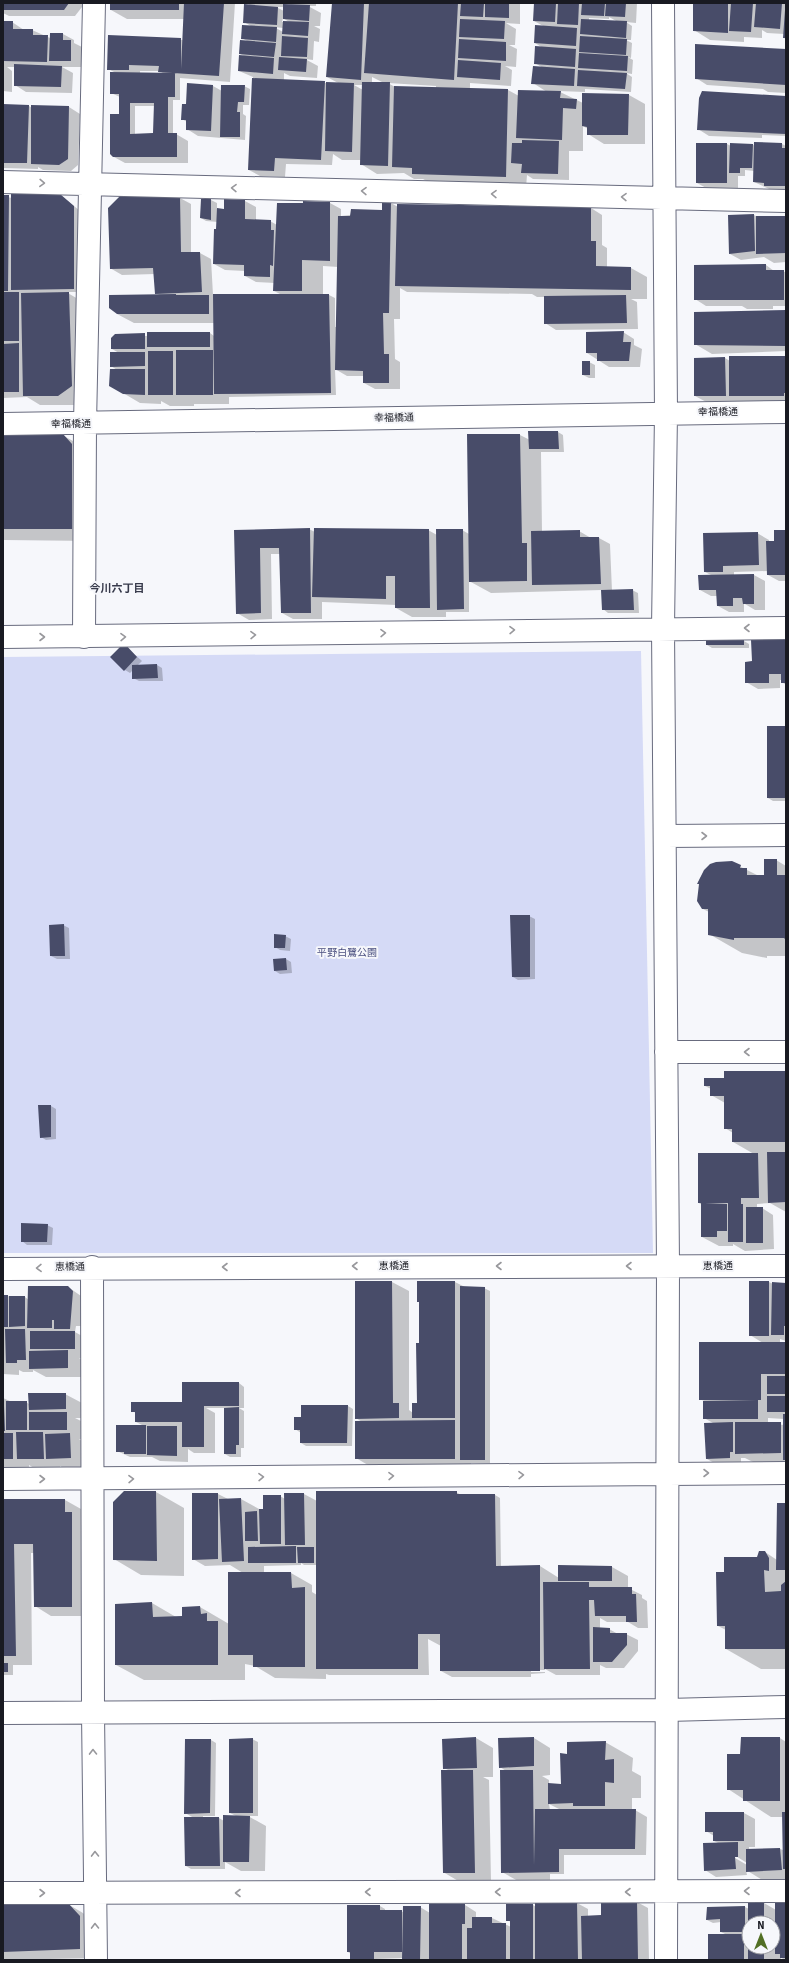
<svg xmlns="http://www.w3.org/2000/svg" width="789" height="1963" font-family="'Source Sans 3','Noto Sans JP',sans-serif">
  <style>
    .green { fill: #d5daf6 }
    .shadow { fill: #0003; fill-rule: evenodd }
    .building { fill: #484c69; fill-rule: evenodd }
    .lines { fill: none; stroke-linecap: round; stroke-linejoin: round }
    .minor-casing { stroke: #686b7e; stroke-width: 24 }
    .minor { stroke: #fff; stroke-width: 22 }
    .oneway { stroke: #98989c }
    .labels { text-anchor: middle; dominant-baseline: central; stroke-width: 4; stroke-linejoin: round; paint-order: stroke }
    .street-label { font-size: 10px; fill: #191a22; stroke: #f6f7fb }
    .park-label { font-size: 10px; fill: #4b5080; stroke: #f6f7fb }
    .neighbourhood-label { font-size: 11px; font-weight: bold; fill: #373a4b; stroke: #f6f7fb }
  </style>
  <rect width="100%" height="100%" fill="#f6f7fb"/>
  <!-- green -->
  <path class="green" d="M641,651l12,602h-650v-596z"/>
  <!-- shadow -->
  <path class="shadow" d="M3,3h79v4l-7,9h-66l-6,-3z
    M111,3h124l-5,79 -50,-4v22h-7v34h3l12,7v22h-63l-11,-6 6,-42v-18l-9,-4 5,-20 -8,-4 1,-33 74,4 2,-21h-58l-16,-9zM140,71h20l4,3h-24zM135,106h20l-1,28h-19z
    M247,3h37v2h7l-4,-2h29v3h-8l13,7 -1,13h-6l6,3 -1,13 -5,-1 -1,19 -8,-1 13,7 -1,12 -27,-2 -6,-3v7l56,4 -13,-7 6,-74h187v21l-14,-1 10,6 -1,16h-6l8,4 -1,18 -11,-1 7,4 -1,16 -41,-3v6l38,1 11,6 28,-4 -14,-9 10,-15 -8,-5 8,-15 -8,-5 10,-16 -11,-6 1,-18h102l-1,20 -10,-1 6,4 -1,14h-5l6,3 -1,15 -3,-1 5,3 -1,14 -6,-1 6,4 -1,15 -46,-3v3l-27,-1 25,12 46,-8 16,9v40h-41l-16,-10v-5l-5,-3v25h-14v29l-36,-1 -6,-4 -1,13 -92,-3 -11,-6h-9l-10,-6 -27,1 -16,-10v-4h-19l-9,-6 -1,11 -46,-1 -1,13 -25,-1 -11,-6 4,-93 -14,-6 7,-14 -6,-3 7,-13 -5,-3 9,-12 -7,-4 7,-16zM276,7h8v4zM609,17l9,5 -29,-2v-2l20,1zM283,18l6,4h-7zM274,27l9,1v4zM372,77l12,6h-12zM388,83l48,3v2l-41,-1zM354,85h9v5z
    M694,3h92v36l-2,-1v-4l-17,-1 -5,-3v8l-18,-1v5l-34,-2 -16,-10z
    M3,22h9l12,8h8l18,8 1,-4h12l11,6v3l8,4v20h-20l11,6 -1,20 -46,-1 -11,-7v-18h-8l5,4v21l-9,-1z
    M786,50v43l-18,-1 -5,-3 -56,-4 -11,-7z
    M188,84l25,2 9,5 22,-5 6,3 -1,16h-6v9l3,2 -1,24 -47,-4 -11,-7v-7l-5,-3 5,-14z
    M786,97v39l-24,-1v3l-53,-2 -11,-7z
    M3,105l26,1 3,2v-2l37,1 11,7 -2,51 -7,6 -28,-1 -5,-3v2l-35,-1z
    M727,144l4,2 51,-2 4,2v46h-10l-22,-10v-11l-9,-1v6h-7v13h-30l-11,-6z
    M60,195l19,15 1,82h-14l19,11 -10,102h-35l-13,-8 -24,1v-202l9,2z
    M180,198l11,6v49h9l11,6 2,36h69l-8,-4 1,-8 -19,-1 -11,-6v-5l-20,-1 -11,-6 4,-42 -12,-1 -5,-3 1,-18h9l6,3v6l8,1 20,-9 11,6v14h14l7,4 53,-22 11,6v7l42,-5v-7l8,-1 7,4 193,1 11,7v30l5,3v19l24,1 16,9v22h-16l6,3 1,27 -82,1 -11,-7v-26h-8l-5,-3 -125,-2 -7,-4v31h-6l1,40 5,3v27h-25l-11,-6v-7h-17l-12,-7 1,26 -107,2v7h-35v2h-24l-9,-5v3l-21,-1 -17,-10 -6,-23 -6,-4 8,-13 -7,-4 3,-14 33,1 62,-3 4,3v-13h-80l-17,-9 44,-18 -5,-3 -1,-19 -33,1 -12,-7zM323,266l15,1 -1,60h-2v-29l-6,-3h-6z
    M754,215l3,2h29v45l-12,1 -10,-6 -23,3 -11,-6z
    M766,265l8,6 12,1v34h-13v3h-26l-5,-3h-36l-11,-7z
    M786,311v40l-74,3 -17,-10z
    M623,332l11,7v6l8,4 -2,18h-31l-22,-14z
    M725,358l5,3 56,-3v44l-74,3 -17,-9v-37z
    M589,362l6,3v13h-6l-6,-3z
    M558,432l5,3 1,17h-23l1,80 37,-1 12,7h8l11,6 2,47 20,-1 6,3 1,20h-31l-5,-4 -1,-19 -111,3 -22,-12v31h-23v5h-34l-16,-9v-3l-74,-3v17h-29l-11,-6 -1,-59h-10l1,65 -23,1 -12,-7 -2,-82 74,-2 6,3 113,-2 9,5 25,-5 7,4 51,-99 10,5z
    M3,435h59l22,12 8,94 -89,-1z
    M786,531v50h-7l-11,-6v-4l-34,1v3h20l11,6v29h-10l-10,-6h-1v8h-15l-11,-6 -1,-10h-6l-11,-6 13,-14 -8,-4 52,-39 12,7v2h6z
    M786,640v45l-4,-3v-2h-2v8l-22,1 -12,-7 7,-20z
    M744,641l5,3v4h-37l-5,-3z
    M124,645l18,16 -5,5 20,-1 5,3 1,13h-24l-6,-3v-8l-3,3 -5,-3z
    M786,726v75h-13l-5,-3z
    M776,860l10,6v90h-19v2l-25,-5 -33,-19v-22l-6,-3 -3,-24 -2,-2 2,-5 10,-13 21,-3 28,14h6z
    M529,916l6,3v60l-17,1 -5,-3z
    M63,925l6,3 1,31h-13l-6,-3z
    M285,936l6,3 -1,12 -10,-1 -5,-3z
    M286,959l5,3 1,11 -12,1 -5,-3z
    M786,1072v140l-16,-9 -13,1v4h5l11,7 1,34 -29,2 -12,-7v2h-14l-17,-9v-32l-3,-2 55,-49 -21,-12v-9l-8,-5v-25l-14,-8v-6l-6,-3 20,-7z
    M51,1106l5,3v30l-10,1 -5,-3z
    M47,1225l6,3 -1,17h-25l-5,-4z
    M356,1282h36l17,9v119l4,3 5,-9 2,-101 -2,-2 37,-19 10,5 19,1 6,3v172h-19v5h-98l-17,-10 6,-36 -6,-4z
    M769,1282l4,2h13v57l-6,-2v4h6v119h-33l-8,-4h-4v6l-23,1 -11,-6 6,-36 -9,-5v-17l-4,-2 63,-56 -13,-8zM768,1418l16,1v6l-16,-2z
    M68,1287l16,11 -3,28h-5l-1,6 16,9v17h-12l5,3v16h-38l-13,-7v2h-10l-4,-2v5l-16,-1v-78l22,1 4,3z
    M183,1383h56l5,4v21h-5l5,3v37h-3v9h-11l-5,-3v-46h-19l9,5v40h-21l-6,-4v13l-28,-1 -8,-4h-22l-13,-6 27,-25 -8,-4v-9l-4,-2 51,-8z
    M65,1394l17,9v15h-7l8,4v17h-4l7,5 1,23 -24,1 -3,-2v2h-26l-5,-3v3l-26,-1v-69l9,4h14l3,2z
    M348,1406l5,3 -1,37h-46l-5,-3v-10l-6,-4 7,-11z
    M124,1492h32l28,16v68l-43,-1 -27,-16z
    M456,1492l5,3h34l5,3 1,68h39l19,12 53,-11 16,9v12l14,7v3l5,3 1,27h-10l-10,-6h-21l-7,-4v10l9,1 9,5h8l12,6v11l-14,17h-18l-6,-3v10h-44l-11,-6v4l-14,1v3h-79l-11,-6v-25l-13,-7 1,36h-100l-3,-1v5l-51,-1 -20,-12 -10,-2v16h-101l-28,-15 36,-62 24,14h7l17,-10 29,17 14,-51 -13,-8 -25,1 -12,-7v-65h25l10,5h13l20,11h3l16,-14 5,3 19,-5 13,7zM301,1563l3,2h13v30l-5,-3v-7l-21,-12h-27v-7l37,-1zM531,1670h14v2h-14z
    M3,1500h62l16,9v10l7,4v93h-37l-16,-10 -1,-53h-3l1,112h-19v10h-10z
    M786,1504v165h-25l-35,-20v-19l-8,-4 7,-53 32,-15 8,-6 12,8z
    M476,1738l17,10v29h-10l6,3 2,101 -31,1 -17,-10 7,-101 -6,-3 -1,-28z
    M534,1738l16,10v27l-8,1 7,4v4l13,1 6,-30 37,-13 28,16 -1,13 9,5v22h-9v12h3l12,7 -1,38h-82v19h-14v7h-32l-16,-9 4,-101 -6,-4zM549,1804l12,6h-11z
    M780,1738l6,4v138l-22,1 -18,-11 1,5 -31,2 -11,-7 13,-27 -4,-2v-5l-8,-5 38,-18 11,6v28h-6v2h31l3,1v-33h-12l-43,-28 13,-34zM731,1853l16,10v2l-17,-10z
    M252,1739l6,3v74h-10l18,10 -1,45h-24l-16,-9v7h-34l-5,-3 8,-48 -9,-5 26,-73 5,3 -1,73h-12v2h16l5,3 12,-5 -6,-3z
    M637,1902l11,6 1,52h-246v-2l-52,2v-6l-3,-2 32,-46 5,3v2l19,1 16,-5 10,6 35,-8 11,7v6h16l19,9v-5l-4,-2 26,-15 3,2v-4h41l11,6v7h14z
    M66,1903l17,10 13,13v32l-93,2v-54z
    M764,1903l12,7 10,-7v57l-5,-2v2h-72l18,-25 -6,-3v-10l-8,1 -6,-3 1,-12 37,-1 4,2zM749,1923h24v24h-24v-9l-6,-3h6z"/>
  <!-- building -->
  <path class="building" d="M3,3h66l-5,7h-61z
    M110,3h69v7h-69z
    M184,3h40l-5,73 -61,-4 1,-6 -30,-1v5h-22l1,-35 73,3v31z
    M332,3h32l-3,77 -35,-3z
    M369,3h89l-4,77 -90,-7z
    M461,3h23l-1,14 -23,-1z
    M485,3h24v15l-24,-1z
    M534,3h22l-1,19 -22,-1z
    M558,3h21l-1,22 -21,-1z
    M582,3h23l-1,13 -23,-1z
    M606,3h20l-1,14 -20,-1z
    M693,3h35v30l-35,-2z
    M731,3h22l-2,29 -22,-1z
    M756,3h26l-2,26 -26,-2z
    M244,4l34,3 -1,18 -34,-2z
    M283,4l27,1 -1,16 -26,-2z
    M785,10h1v28h-3z
    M460,19l45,2 -1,18 -45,-2z
    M581,19l46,2 -1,17 -46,-4z
    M3,21h10v8h20v6h15l-1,27 -44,-1z
    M283,21l26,1 -1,14 -26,-2z
    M242,25l35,2 -1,15 -35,-3z
    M535,25l42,3 -1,18 -42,-3z
    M50,33h13v7h8v21h-22z
    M282,36l26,2 -1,19 -26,-1z
    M580,36l47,3 -1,16 -47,-3z
    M459,39l47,3v19l-48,-3z
    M240,40l36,3 -2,14 -35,-3z
    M695,44l91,5v36l-91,-6z
    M535,46l41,3 -1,18 -41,-3z
    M579,53l49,3 -1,15 -49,-3z
    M239,55l35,3 -1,16 -35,-3z
    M279,57l28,2 -1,13 -28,-2z
    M458,60l43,3 -1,17 -43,-3z
    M14,64l48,2 -1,21 -47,-1z
    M533,66l42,3 -1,17 -43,-2z
    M578,70l49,3 -2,16 -48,-3z
    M110,72l65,1v24h-7v36h9v24h-64l-3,-3v-40h9v-20h-9zM130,103h24l-1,30 -23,1z
    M252,78l73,3 -4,79 -46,-2 -1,13 -26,-1z
    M326,82l28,1 -2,69 -27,-1z
    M362,82h28l-2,84 -28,-1z
    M187,83l26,2 -2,46 -25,-1v-10h-5l1,-16h4z
    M221,85h24l-1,17h-6l-1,10h3v25h-20z
    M394,86l114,3 -2,88 -94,-3v-6l-20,-1z
    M518,90l43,1 -1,7 17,1 -1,10 -13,-1 -1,32 -46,-2z
    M702,91l84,5v38l-89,-4 2,-32z
    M582,93l47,1 -1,41h-41v-8l-5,-1z
    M3,104l26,1 -2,58h-24z
    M31,105l38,1 -1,53 -9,6 -28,-1z
    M522,140l37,1 -1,33 -37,-1 1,-9 -11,-1 1,-20h10z
    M754,142l28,1v5h4v38h-22v-3l-11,-1z
    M696,143h31v40h-31z
    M730,143l23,1 -1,24h-12v5h-11z
    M11,193l49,1 14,12v83l-63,1z
    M3,195h6l-1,96h-5z
    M120,196l60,1 1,55h19l2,40 -47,2 -2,-26 -43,1 -2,-61z
    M201,199h10v21l-11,-2z
    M224,199l21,1v19l26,1v10h3l-1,36 -3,-1v12l-26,-1v-11l-31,-1 1,-35h2l1,-21 7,1z
    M303,201l27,1v59l-28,-1v31h-29l4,-88h26z
    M391,202l-2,111h-6l1,41h5v29h-26v-12l-28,-1 3,-154h12l1,-7 31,1v-7z
    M397,204l194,3v34h5v25l35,1v23l-236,-4z
    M754,214l1,37 -26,3 -1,-39z
    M756,216h30v37l-30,1z
    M766,264v6h18v30h-90v-35z
    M3,292h16v49h-16z
    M69,292l3,94 -14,10h-35l-2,-103z
    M176,294v20h-59l-8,-6v-13z
    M213,294h116l2,99 -117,1z
    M176,295h33v19h-33z
    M626,295l1,28 -83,1v-28z
    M786,310v36l-92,-1v-33z
    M624,331l-1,11h8l-2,19h-32v-8h-11v-21z
    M147,332h63v15h-63z
    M145,333v16h-34v-11l4,-4z
    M19,343v49h-16v-48z
    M176,350h37v45h-37z
    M148,351h25v44h-25z
    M110,352h35v14l-35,1z
    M729,356h57v37h-2v3h-55z
    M725,357l1,39h-32v-38z
    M582,361h8v14h-8z
    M110,369h35v26l-22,-1 -14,-8z
    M528,431h30l1,18h-30z
    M3,434h60l9,10v85h-69z
    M467,434h53l2,109h5v38l-58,1z
    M310,528l1,85h-30l-2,-65h-19l1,65 -25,1 -2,-84z
    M314,528l115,1 1,79h-35v-32h-9v23l-74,-2z
    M436,529h27l1,80 -27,1z
    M580,530v7h19l2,47 -69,1 -1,-54z
    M774,530h12v45h-19l-1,-34h8z
    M758,532l1,33 -36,1v6h-19l-1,-39z
    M754,574v30h-11l-1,-6h-9v8h-16l-1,-16h-17l-1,-15z
    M633,589l1,21h-32l-1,-20z
    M786,639v44h-5v-9h-12v9h-24v-21l7,-1 -1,-21z
    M706,640h38v5h-38z
    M124,643l13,14 -13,14 -14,-14z
    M157,664l1,14 -26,1v-14z
    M767,726h19v72h-19z
    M764,859h13v16h9v65l-2,-2h-50v2l-26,-5v-26h-6l-5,-8 2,-17h-2l7,-14 6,-6 6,-2 16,-1 9,4 -1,3h7v7h17z
    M510,915h20v62h-18z
    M64,924l1,32h-15l-1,-31z
    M274,934l12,1 -1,13h-11z
    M286,958l1,12 -13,1 -1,-12z
    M724,1071h62v71h-54v-13h-8v-33h-14v-10h-6v-8h20z
    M38,1105h13v32l-11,1z
    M767,1152h19v50l-18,1z
    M698,1153h60l1,45h-18v6h2v38h-15v-39h-23l22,1v27h-10v6h-16v-34h-3z
    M746,1207h17v36h-17z
    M21,1223l27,1 -1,18h-26z
    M355,1281h37l1,122h6v15l-44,1z
    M417,1281h38v137h-43v-15h5l-1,-60h3v-41h-2z
    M749,1281h20v55h-20z
    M772,1282l14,1v43h-2v9h-13z
    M28,1286h40l5,5 -3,38h-16v-9h-2v8h-25z
    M460,1286l25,1v173h-25z
    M3,1295h5v32h-5z
    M9,1296h16v30l-16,1z
    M5,1329h20l1,31h-9v3h-11z
    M30,1331h45v18h-45z
    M699,1342h87v32h-25v26h-3v19h-55v-18l53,-1h-57z
    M68,1350v18l-39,1v-18z
    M767,1376h19v18h-19z
    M182,1382h57v24h-35v41h-22v-25h-47v-10h-4v-10h51z
    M28,1393h38v16l-37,1z
    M767,1396h19v16h-19z
    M6,1401h21v29h-21z
    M301,1405h47l-1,38h-47v-13h-6v-13h7z
    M3,1406h1l1,25h-2z
    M239,1407v38h-3v9h-12v-46z
    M29,1412h38v18h-38z
    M783,1414h3v46h-3z
    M455,1420v39h-100v-38z
    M733,1422v30h-3v6l-24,1 -2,-36z
    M735,1422h46v31l-46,1z
    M116,1425h30v29h-22v-2h-8z
    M147,1426h30v30l-30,-1z
    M16,1432h27l1,27h-27z
    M3,1433h10v26h-10z
    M70,1433l1,25 -25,1 -1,-25z
    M124,1491h32l1,70 -44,-1v-58z
    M316,1491h141v3h38l1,72 44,-1v106h-100v-37h-22v35h-102z
    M192,1493h26v66l-26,1z
    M284,1493h20l1,52h-20z
    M263,1495h18v49h-21l-1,-35h4z
    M241,1498l3,63 -22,1 -3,-63z
    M3,1499h62v13h7v95h-38l-1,-63h-19l2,112h-13z
    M777,1503h9v67h-10z
    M257,1511l1,30h-13v-29z
    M296,1546v17h-48v-16z
    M297,1547h17v16h-16z
    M759,1551h6l4,7v13l-5,-1 1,22 16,-1v-6l5,-4v68h-61v-23h-8l-1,-54h8v-15h33z
    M558,1565l54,1v15h-54z
    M228,1572h63l1,16 13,-1v80h-52v-12h-25z
    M543,1582h46v5h43v7h4l1,28h-11v-6h-31l-1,-16h-5l1,69h-46z
    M152,1602l1,15 29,-1v-9l18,-1 1,8 6,-1v8h11v44h-103v-61z
    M593,1627l17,1v5h17v12l-15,17h-19z
    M3,1663h5v9h-5z
    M476,1737l1,31 -34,1 -1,-30z
    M534,1737v29l-35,2 -1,-30z
    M741,1737h39v64h-37v-11h-16v-36h13z
    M253,1738v75h-24v-74z
    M185,1739h26l-1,74 -26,1z
    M606,1741l-1,19 9,-1v24l-9,-1v24h-32v-3l-25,1v-21l13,1 -1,-31 7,1v-12z
    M441,1770h32l2,103h-32z
    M500,1770h33l1,95 1,-56h101l-1,40h-76v23l-58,1z
    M705,1812h39v29h-31v-9h-8z
    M782,1812h4v57h-3z
    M223,1815l27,1 -1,46h-26z
    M184,1817h35l1,49h-35z
    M738,1842v15h-3l1,12 -32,2 -1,-28z
    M780,1848l2,22 -36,2v-23z
    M637,1901l1,59h-56l-1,-44 20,-1v-13z
    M67,1902l13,14v33l-77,3v-47z
    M535,1902h42l1,58h-43z
    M748,1902h16v21h-16z
    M775,1902h11v56h-6v-4h-5z
    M429,1904h36v20h-3v36h-33z
    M506,1904h27v56h-23v-39h-4z
    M347,1905h33v5h22v42h-28v8h-24v-8h-3z
    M403,1906h18l-1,54h-18z
    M745,1906v26h-25v-13l-14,1 1,-13z
    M472,1917h20v6h14v37h-39v-32h5z
    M708,1934h36v26h-36z
    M748,1947h16v12h-16z"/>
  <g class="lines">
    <!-- minor casing -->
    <g class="minor-casing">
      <path id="minor" d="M663,3l3,410 -3,215 5,638 -2,694
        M3,182l783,19
        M3,424l783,-12
        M3,637l783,-9
        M84,637l1,-213 9,-421
        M665,836l121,-1
        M666,1052h120
        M92,1267l1,446 3,247
        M3,1269l783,-3
        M3,1479l783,-6
        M3,1713l664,-3 119,-3
        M3,1893l783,-2"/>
    </g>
    <!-- minor -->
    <use href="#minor" class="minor"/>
  </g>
  <!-- one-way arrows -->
  <defs><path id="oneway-chevron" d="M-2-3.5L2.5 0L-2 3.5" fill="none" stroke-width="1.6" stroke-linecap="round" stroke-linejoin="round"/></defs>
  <g class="oneway">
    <use href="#oneway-chevron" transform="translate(42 183) rotate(2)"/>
    <use href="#oneway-chevron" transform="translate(234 188) rotate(-179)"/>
    <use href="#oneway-chevron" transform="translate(364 191) rotate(-179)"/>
    <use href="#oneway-chevron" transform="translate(494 194) rotate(-179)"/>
    <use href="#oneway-chevron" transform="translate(624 197) rotate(-179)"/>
    <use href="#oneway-chevron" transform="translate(747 628) rotate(180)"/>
    <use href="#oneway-chevron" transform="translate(512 630) rotate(-1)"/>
    <use href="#oneway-chevron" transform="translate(383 633) rotate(-1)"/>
    <use href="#oneway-chevron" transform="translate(253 635) rotate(-1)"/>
    <use href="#oneway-chevron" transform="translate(42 637)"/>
    <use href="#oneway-chevron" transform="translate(123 637) rotate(-1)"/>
    <use href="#oneway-chevron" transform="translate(704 836)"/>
    <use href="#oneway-chevron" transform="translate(747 1052) rotate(180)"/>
    <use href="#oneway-chevron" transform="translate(355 1266) rotate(180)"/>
    <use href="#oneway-chevron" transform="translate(499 1266) rotate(180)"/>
    <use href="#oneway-chevron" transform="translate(629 1266) rotate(180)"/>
    <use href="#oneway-chevron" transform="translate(225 1267) rotate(180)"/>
    <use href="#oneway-chevron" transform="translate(39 1268) rotate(179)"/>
    <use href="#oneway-chevron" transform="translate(706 1473)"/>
    <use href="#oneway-chevron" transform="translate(521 1475) rotate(-1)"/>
    <use href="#oneway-chevron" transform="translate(391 1476) rotate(-1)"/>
    <use href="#oneway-chevron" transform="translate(261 1477) rotate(-1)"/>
    <use href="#oneway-chevron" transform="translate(42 1479)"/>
    <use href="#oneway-chevron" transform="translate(131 1479) rotate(-1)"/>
    <use href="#oneway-chevron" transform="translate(93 1752) rotate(-91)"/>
    <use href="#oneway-chevron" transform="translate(95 1854) rotate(-91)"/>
    <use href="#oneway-chevron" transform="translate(747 1891) rotate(180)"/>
    <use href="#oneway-chevron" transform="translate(368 1892) rotate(180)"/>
    <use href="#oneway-chevron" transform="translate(498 1892) rotate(180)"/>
    <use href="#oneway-chevron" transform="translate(628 1892) rotate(180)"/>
    <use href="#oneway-chevron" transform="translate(42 1893)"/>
    <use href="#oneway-chevron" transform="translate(238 1893) rotate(180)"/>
    <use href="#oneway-chevron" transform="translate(95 1926) rotate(-91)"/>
  </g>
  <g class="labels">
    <!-- street labels -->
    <g class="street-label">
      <text x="718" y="412">幸福橋通</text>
      <text transform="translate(394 418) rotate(-1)">幸福橋通</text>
      <text x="71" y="424">幸福橋通</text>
      <text x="394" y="1266">恵橋通</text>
      <text x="718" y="1266">恵橋通</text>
      <text transform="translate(70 1267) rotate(-1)">恵橋通</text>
    </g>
    <!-- park labels -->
    <g class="park-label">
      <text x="347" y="953">平野白鷺公園</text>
    </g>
    <!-- neighbourhood labels -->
    <g class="neighbourhood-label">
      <text x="117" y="588">今川六丁目</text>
    </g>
  </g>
  <!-- border -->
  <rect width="789" height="1963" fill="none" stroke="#191a22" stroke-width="8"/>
  <!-- north arrow -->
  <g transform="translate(761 1935)"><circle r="19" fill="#f6f7fb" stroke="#9e9fa4"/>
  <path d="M0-3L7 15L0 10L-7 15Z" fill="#526f24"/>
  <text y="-6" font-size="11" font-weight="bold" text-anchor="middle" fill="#191a22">N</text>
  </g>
</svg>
